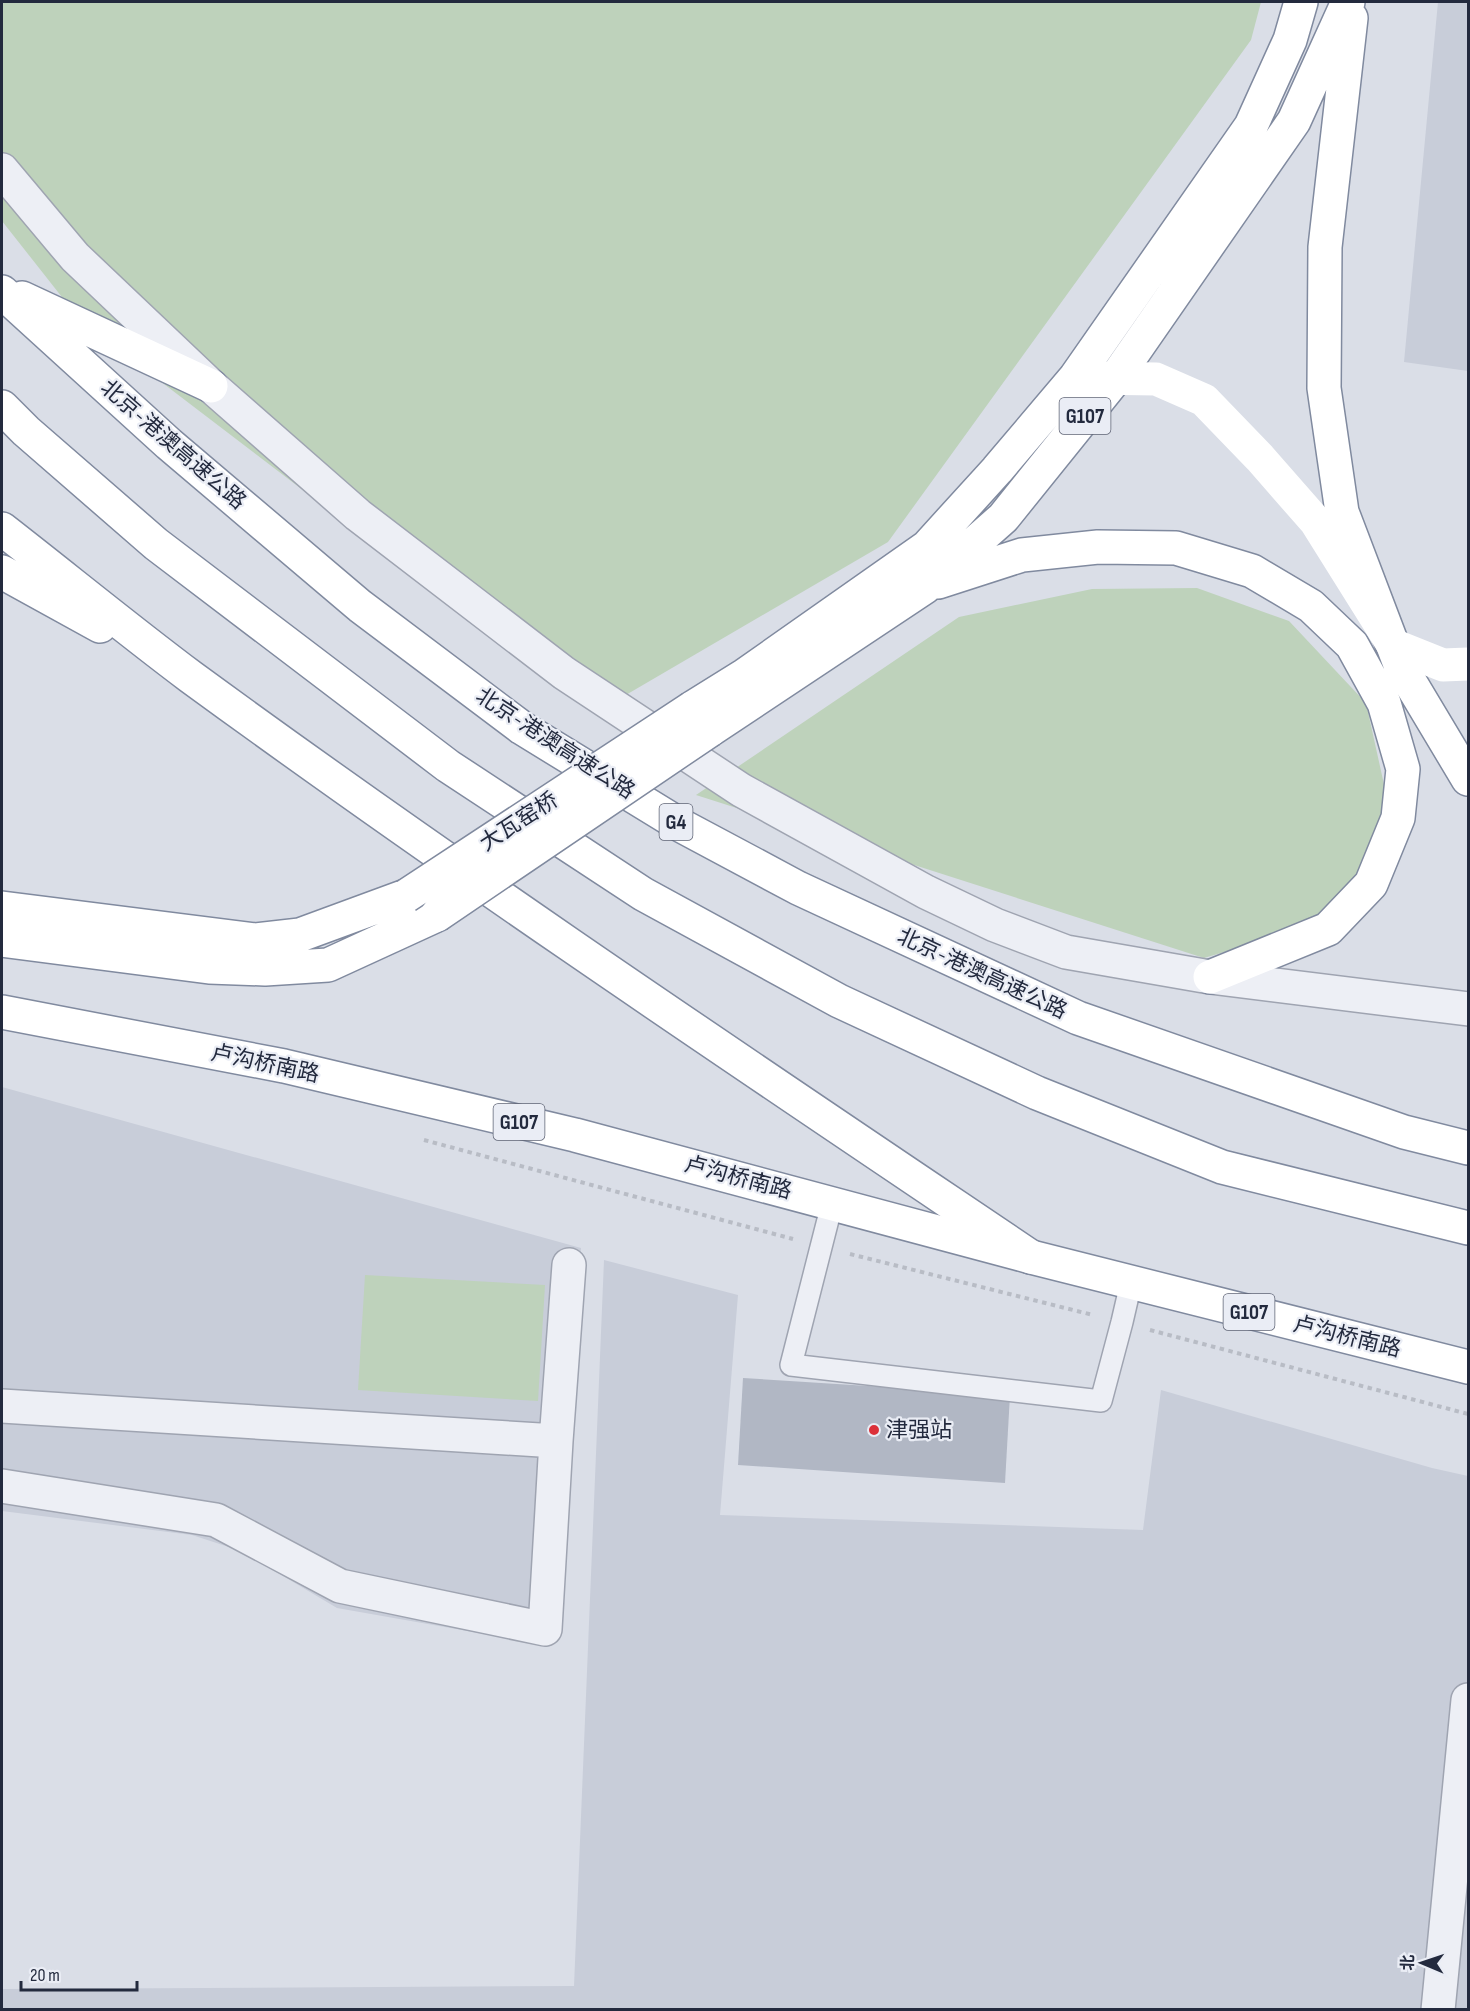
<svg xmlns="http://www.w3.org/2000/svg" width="1470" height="2011" font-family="'Sofia Sans Condensed','Noto Sans SC',sans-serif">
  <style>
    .built { fill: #c8cdd9 }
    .green { fill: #bed2bb }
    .building { fill: #b1b7c4 }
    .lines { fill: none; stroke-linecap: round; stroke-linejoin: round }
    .service-casing { stroke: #9fa4b1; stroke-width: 24 }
    .minor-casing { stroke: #9fa4b1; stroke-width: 36 }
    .tertiary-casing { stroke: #9fa4b1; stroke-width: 36 }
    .trunk-casing { stroke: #808a9f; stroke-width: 36 }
    .motorway-casing { stroke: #808a9f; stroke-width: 36 }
    .path { stroke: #b8bcc5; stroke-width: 4; stroke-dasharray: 4.5 4.5; stroke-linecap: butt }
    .service { stroke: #edeff5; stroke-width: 21 }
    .minor { stroke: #edeff5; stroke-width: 33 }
    .tertiary { stroke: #edeff5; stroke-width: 33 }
    .secondary { stroke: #fff; stroke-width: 33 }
    .trunk { stroke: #fff; stroke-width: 33 }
    .motorway { stroke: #fff; stroke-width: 33 }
    .trunk-bridge-casing { stroke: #808a9f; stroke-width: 36; stroke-linecap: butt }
    .trunk-bridge { stroke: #fff; stroke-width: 33 }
    .poi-dot { fill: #dc3039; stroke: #eaedf5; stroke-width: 2 }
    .labels { text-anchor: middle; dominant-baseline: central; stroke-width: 4.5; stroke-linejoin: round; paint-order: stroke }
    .shield { fill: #eaedf5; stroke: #5f6475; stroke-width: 1.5 }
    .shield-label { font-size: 21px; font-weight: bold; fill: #232a3e }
    .street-label { font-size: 22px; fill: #232a3e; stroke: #eaedf5 }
    .poi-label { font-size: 22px; fill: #232a3e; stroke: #eaedf5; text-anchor: start }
  </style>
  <rect width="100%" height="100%" fill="#dadee7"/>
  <!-- built -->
  <path class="built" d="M1438,2h30v369l-64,-9z
    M2,1087l579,161 -26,396 -20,-1 -198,-35 -96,-57 -49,-16 -190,-24z
    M604,1260l134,35 -18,220 423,15 18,-140 271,78 36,8v533l-1466,1v-21l572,-3z"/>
  <!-- green -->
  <path class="green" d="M2,2h1259l-10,38 -363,502 -293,171 -515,-393 -78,-99z
    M1197,588l92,33 77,82 21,95 -16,60 -43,54 -47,23 -77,23 -508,-163 263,-178 133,-28z
    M365,1275l180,10 -7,116 -180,-11z"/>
  <!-- building -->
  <path class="building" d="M743,1378l267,17 -5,88 -267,-18z"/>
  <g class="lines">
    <!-- service casing -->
    <g class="service-casing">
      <path id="service" d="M832,1204l-41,161 310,36 21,-79 9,-39"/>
    </g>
    <!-- minor casing -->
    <g class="minor-casing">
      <path id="minor" d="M2,1406l554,35 13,-176
        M2,1486l214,34 124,66 205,43 11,-188
        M1438,2010l30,-310"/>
    </g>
    <!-- tertiary casing -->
    <g class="tertiary-casing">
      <path id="tertiary" d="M2,170l73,87 136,129 147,129 206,158 177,117 185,102 69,33 71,27 144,25 258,32"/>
    </g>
    <!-- trunk casing -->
    <g class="trunk-casing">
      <path id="trunk" d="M1351,18l-26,229 -1,141 18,124 59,155 67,112
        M938,582l84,-27 76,-8 78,1 76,23 59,35 41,39 32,58 19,66 -5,49 -27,66 -43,45 -118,48
        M692,708l53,-33 182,-128 70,-77 78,-92 176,-252 39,-86 11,-38
        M710,730l215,-143 78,-69 112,-139 179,-258 54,-119
        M2,908l253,32 45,-5 106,-39
        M2,940l207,27 56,2 63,-4 109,-50
        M2,1012l282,54 291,69 456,122 437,110"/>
    </g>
    <!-- motorway casing -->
    <g class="motorway-casing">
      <path id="motorway" d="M2,292l167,152 191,162 162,122 160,98 116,62 280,130 326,114 64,16
        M22,298l189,88
        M2,407l24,24 130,113 292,222 195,128 196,107 198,92 185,74 246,61
        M2,529c63,49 125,100 189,148 275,201 558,390 840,580
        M2,572l98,54"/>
    </g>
    <!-- path -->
    <path class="path" d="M424,1140l369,99
      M850,1254l243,61
      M1150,1330l318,84"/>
    <!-- service -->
    <use href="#service" class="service"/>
    <!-- minor -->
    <use href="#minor" class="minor"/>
    <!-- tertiary -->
    <use href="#tertiary" class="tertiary"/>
    <!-- secondary -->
    <path class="secondary" d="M1089,378l67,1 48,21 56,58 56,64 77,123 50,20 25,-1"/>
    <!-- trunk -->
    <use href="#trunk" class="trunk"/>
    <!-- motorway -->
    <use href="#motorway" class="motorway"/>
    <!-- trunk-bridge casing -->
    <g class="trunk-bridge-casing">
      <path id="trunk-bridge" d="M406,896l286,-188
        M437,915l273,-185"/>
    </g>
    <!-- trunk-bridge -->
    <use href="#trunk-bridge" class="trunk-bridge"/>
  </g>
  <!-- markers -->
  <circle class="poi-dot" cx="874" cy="1430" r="6"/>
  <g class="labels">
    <!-- shield labels -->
    <g class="shield">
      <rect x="1059.5" y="398" width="51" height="36" rx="4.5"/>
      <rect x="659.5" y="804" width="33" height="36" rx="4.5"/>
      <rect x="493.5" y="1104" width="51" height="36" rx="4.5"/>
      <rect x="1223.5" y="1294" width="51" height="36" rx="4.5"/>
    </g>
    <g class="shield-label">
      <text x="1085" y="416">G107</text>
      <text x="676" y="822">G4</text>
      <text x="519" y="1122">G107</text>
      <text x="1249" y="1312">G107</text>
    </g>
    <!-- street labels -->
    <g class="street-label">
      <text transform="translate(173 445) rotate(41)">北京-港澳高速公路</text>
      <text transform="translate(555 744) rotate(33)">北京-港澳高速公路</text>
      <text transform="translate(519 822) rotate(-33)">大瓦窑桥</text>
      <text transform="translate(982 974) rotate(25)">北京-港澳高速公路</text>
      <text transform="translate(265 1064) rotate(12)">卢沟桥南路</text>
      <text transform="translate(738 1178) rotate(15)">卢沟桥南路</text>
      <text transform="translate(1347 1337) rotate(14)">卢沟桥南路</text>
    </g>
    <!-- poi labels -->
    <g class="poi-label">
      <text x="886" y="1430">津强站</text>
    </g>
  </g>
  <!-- border -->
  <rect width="1470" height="2011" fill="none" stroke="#232a3e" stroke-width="6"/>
  <!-- north arrow -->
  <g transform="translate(1422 1963) rotate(272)" stroke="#eaedf5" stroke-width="4.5" paint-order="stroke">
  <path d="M0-4.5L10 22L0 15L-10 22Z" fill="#232a3e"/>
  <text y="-9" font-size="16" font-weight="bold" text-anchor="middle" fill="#232a3e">北</text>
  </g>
  <!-- scale -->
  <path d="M21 1981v9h116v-9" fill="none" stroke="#232a3e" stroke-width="3"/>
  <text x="30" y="1981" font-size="18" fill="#232a3e" stroke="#eaedf5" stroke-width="4.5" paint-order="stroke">20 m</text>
</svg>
